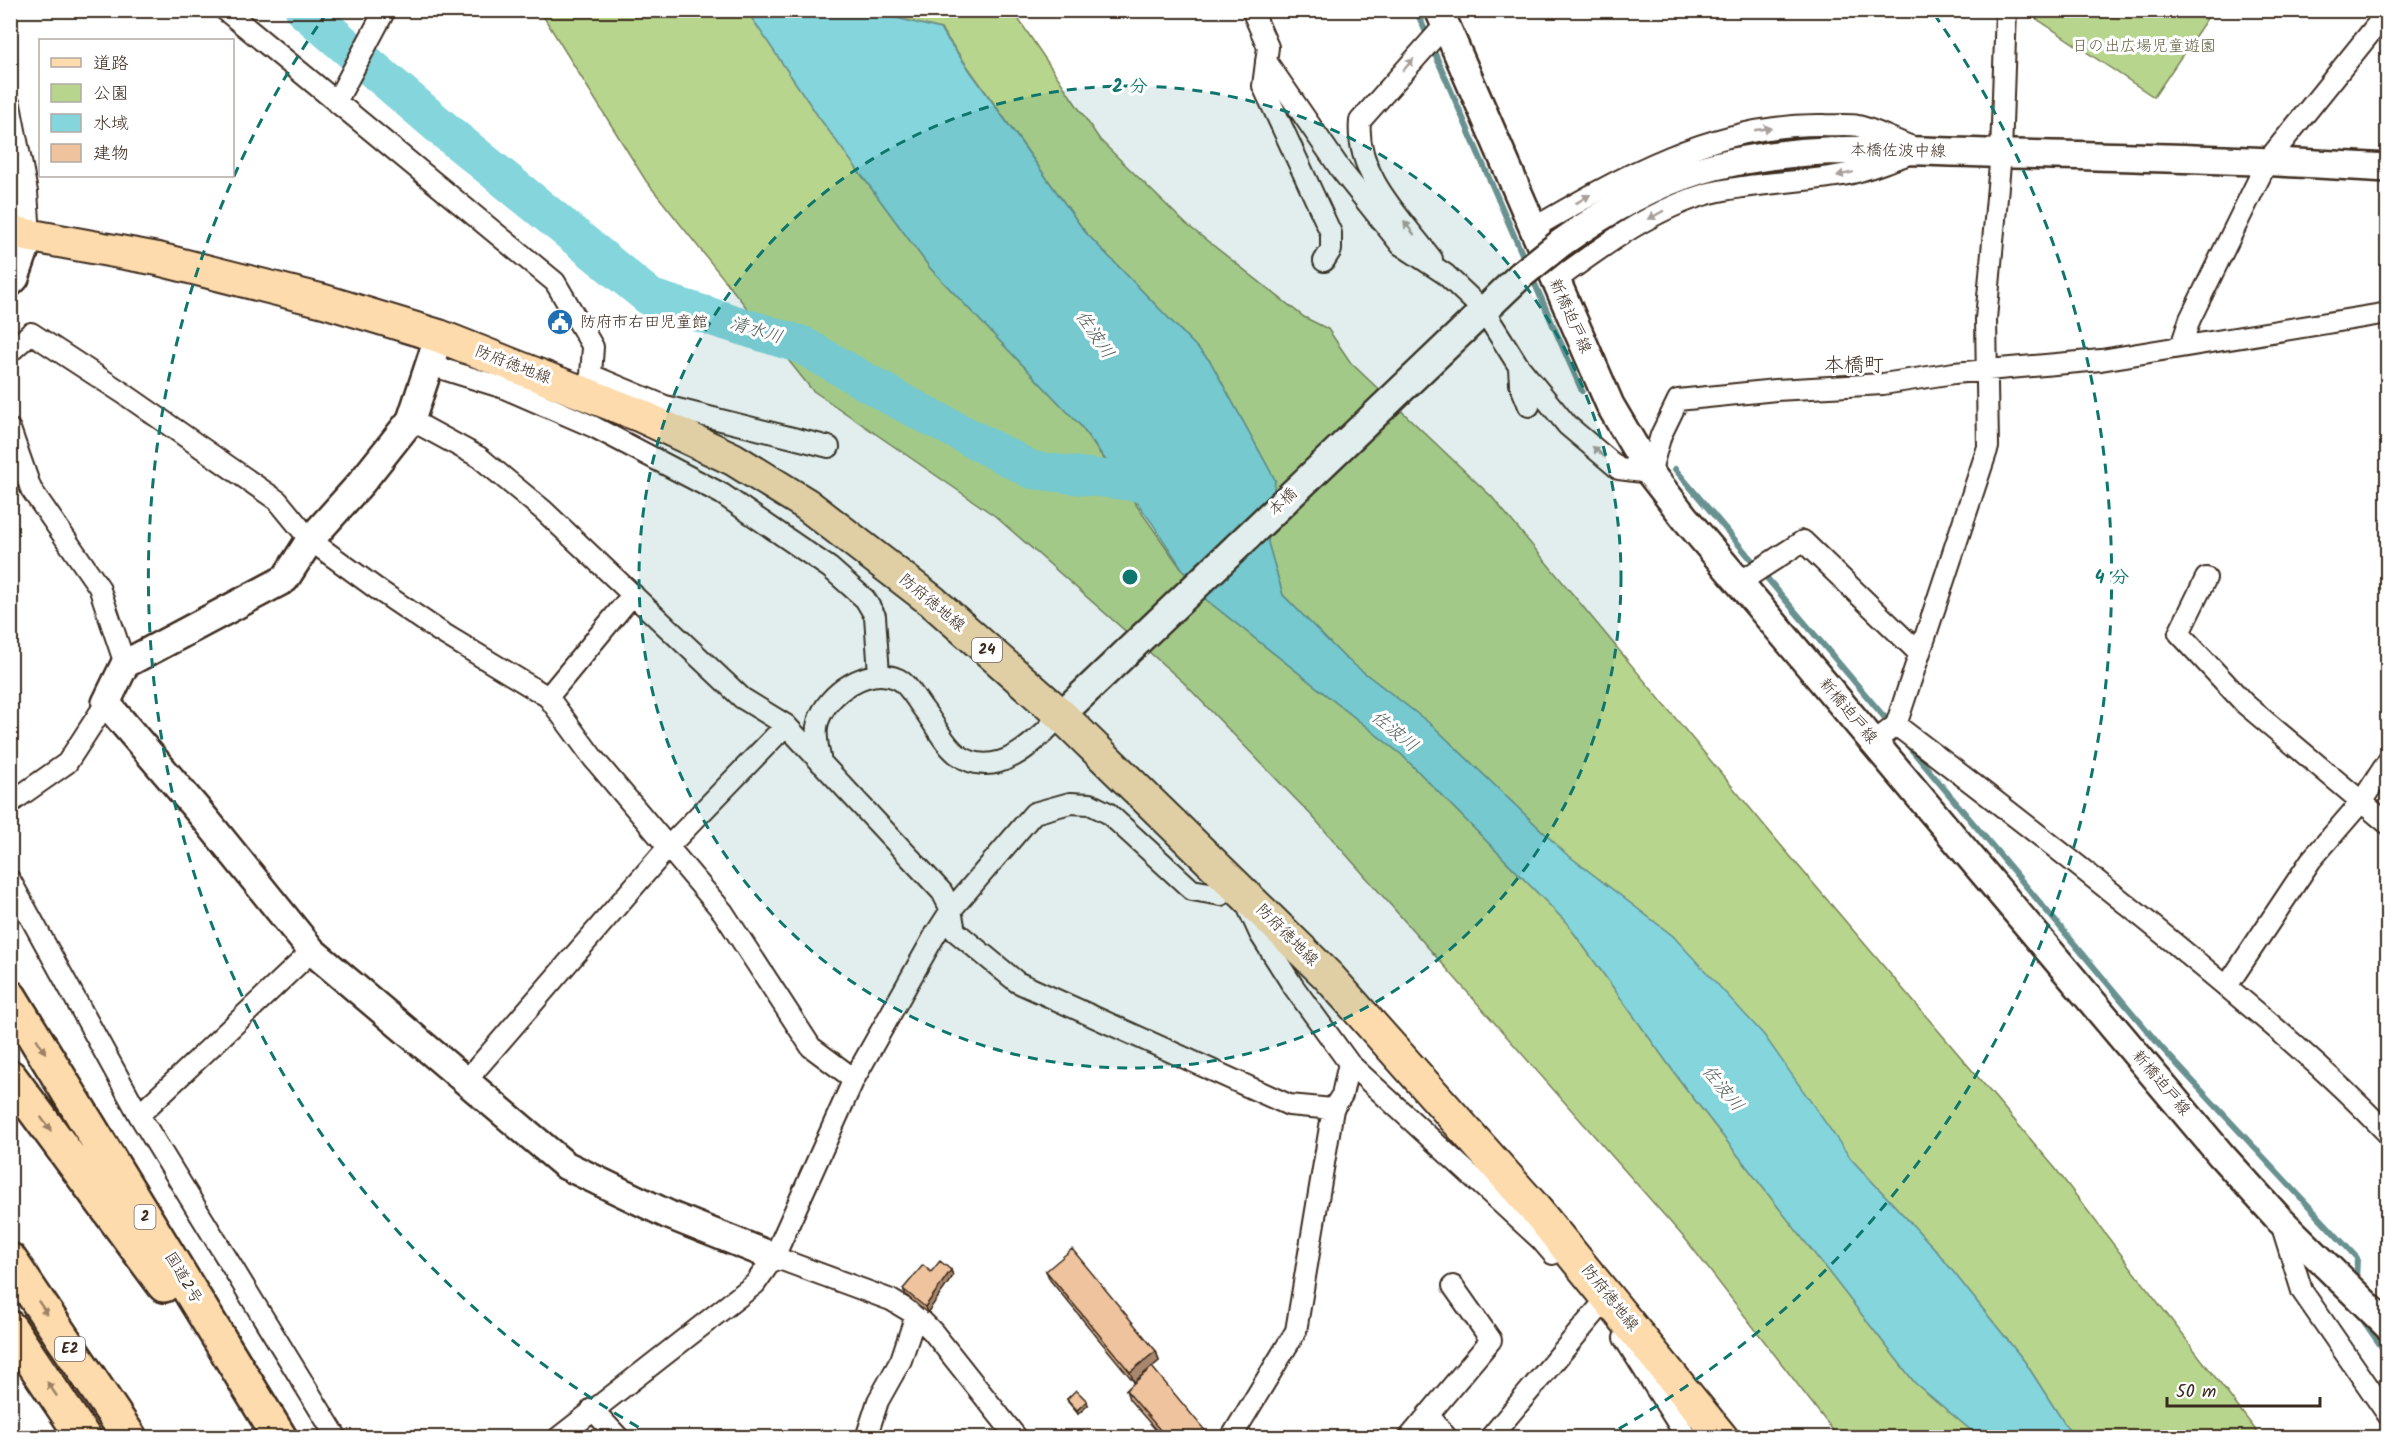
<svg xmlns="http://www.w3.org/2000/svg" width="2398" height="1448" font-family="Kalam,'Klee One',sans-serif">
  <style>
    .green { fill: #b7d58d; stroke: #798056; stroke-width: 1.5 }
    .water { fill: #84d5dc; stroke: #679190; stroke-width: 1.5 }
    .lines { fill: none; stroke-linecap: round; stroke-linejoin: round }
    .stream { stroke: #679190; stroke-width: 6 }
    .river { stroke: #84d5dc; stroke-width: 38 }
    .street-casing { stroke: #3b2a1e; stroke-width: 24 }
    .secondary-casing { stroke: #3b2a1e; stroke-width: 32 }
    .primary-casing { stroke: #3b2a1e; stroke-width: 36 }
    .highway-casing { stroke: #3b2a1e; stroke-width: 38 }
    .street { stroke: #fff; stroke-width: 20 }
    .secondary { stroke: #fff; stroke-width: 27 }
    .primary { stroke: #fddbac; stroke-width: 32 }
    .highway { stroke: #fddbac; stroke-width: 33 }
    .secondary-bridge-casing { stroke: #3b2a1e; stroke-width: 32; stroke-linecap: butt }
    .secondary-bridge { stroke: #fff; stroke-width: 27 }
    .wall { fill: #cda887; stroke: #3b2a1e; stroke-width: 1.5 }
    .shaded-wall { fill: #a7886e; stroke: #3b2a1e; stroke-width: 1.5 }
    .building { fill: #eec39d; stroke: #3b2a1e; stroke-width: 1.5 }
    .oneway { fill: #a79f9a }
    .oneway2 { fill: #9c8265 }
    .ring { fill: none; stroke: #0f766e; stroke-width: 3; stroke-dasharray: 10 8 }
    .labels { text-anchor: middle; dominant-baseline: central; stroke-width: 6; stroke-linejoin: round; paint-order: stroke }
    .shield { fill: #fff; stroke: #766a62; stroke-width: 1.5 }
    .shield-label { font-size: 15px; font-weight: bold; fill: #3b2a1e }
    .park-label { font-size: 16px; fill: #605d3f; stroke: #fff }
    .street-label { font-size: 16px; fill: #3b2a1e; stroke: #fff }
    .poi-label { font-size: 16px; fill: #3b2a1e; stroke: #fff; text-anchor: start }
    .water-label { font-size: 18px; font-style: italic; fill: #515d57; stroke: #fff }
    .quarter-label { font-size: 20px; fill: #3b2a1e; stroke: #fff }
    .centre { fill: #0f766e; stroke: #fff; stroke-width: 3 }
    .ring-label { font-size: 18px; text-anchor: middle; font-weight: bold; fill: #0f766e; stroke: #fff; stroke-width: 6; stroke-linejoin: round; paint-order: stroke }
  </style>
  <rect width="100%" height="100%" fill="#fff"/>
  <filter id="ink" filterUnits="userSpaceOnUse"><feTurbulence type="fractalNoise" baseFrequency=".0167" numOctaves="2"/><feDisplacementMap in="SourceGraphic" scale="12" xChannelSelector="R" yChannelSelector="G"/><feConvolveMatrix kernelMatrix="1 2 1 2 8 2 1 2 1" color-interpolation-filters="sRGB"/></filter>
  <g filter="url(#ink)">
    <!-- green -->
    <path class="green" d="M540,11h207l71,105 112,152 150,157 119,169 203,161 164,167 118,164 231,297 64,54h-141l-151,-196 -375,-425 -129,-134 -188,-166 -183,-126 -166,-209z
      M869,11h144l87,129 86,84 118,93 24,12 23,34 141,134 287,346 276,325 206,269h-188l-48,-75 -90,-113 -84,-90 -178,-223 -108,-83 -132,-127 -89,-69 -61,-62 -15,-52 7,-63 -65,-119 -125,-129 -144,-203z
      M2025,11l187,-1v1l-58,86z"/>
    <!-- water -->
    <path class="water" d="M747,11h122l71,18 145,203 125,129 65,119 -7,63 15,52 61,62 89,69 132,127 108,83 91,99 87,124 84,90 90,113 48,75h-94l-64,-54 -231,-297 -118,-164 -164,-167 -203,-161 -47,-71 -72,-98 -150,-157 -112,-152z"/>
    <g class="lines">
      <!-- stream -->
      <path class="stream" d="M1416,10l12,27
        M1432,47l94,216
        M1531,275l51,116
        M1675,469l216,256
        M1905,742l256,305 196,211 -1,24
        M2356,1310l32,46"/>
      <!-- river -->
      <path class="river" d="M304,10l145,124 202,164 151,47 92,53 138,72 140,17"/>
      <!-- street casing -->
      <g class="street-casing">
        <path id="street" d="M225,10l330,272 38,65 -2,28 -4,18
          M1252,10l16,37 -5,39 68,147v17l-7,11
          M1266,61l75,109 60,75 44,29 39,37 34,54 49,60 52,44 31,4 11,-38 17,-35 98,-10 107,-6 71,-11 147,-13 287,-47
          M336,102l49,-92
          M10,105l17,87 3,43
          M1532,229c90,-53 182,-105 290,-104 11,1 25,-1 36,1 17,4 35,14 52,20
          M1432,259c-30,-40 -77,-84 -72,-138l86,-97 2,-11
          M1555,281c48,-35 97,-72 155,-88 44,-11 88,-10 132,-18 21,-3 42,-13 62,-19
          M2181,346l9,-27 78,-159 120,-149
          M10,352l21,-19 92,60 155,108 32,39 67,49 62,42 109,66 45,61 130,154 88,135 43,32
          M430,365l74,23 90,39 128,67 108,74 35,31 10,17 4,58
          M1519,368l1,16 9,22
          M591,375l74,31 164,41
          M411,420l68,37 64,53 199,188 44,27 156,167 9,18 4,21 62,51 272,123 44,4
          M10,429l21,60 68,98 26,77
          M2206,578l-27,55 66,71 143,120
          M1740,582l63,-41 116,112
          M548,697l85,-103
          M1896,725c100,76 199,152 296,233 69,57 134,111 196,176
          M1874,742l22,-17 92,-278 -2,-128 15,-166 5,-143
          M821,763c-2,-12 -7,-28 -3,-41 9,-29 50,-57 80,-43 10,5 19,22 26,31 10,13 20,34 33,44 39,29 79,-12 104,-39
          M10,803l57,-40 39,-60
          M10,880l129,235 198,323
          M2227,986l84,-126 51,-59 26,-40
          M465,1082l204,-236 117,-121
          M139,1115l173,-164
          M2280,1220l22,71 86,124
          M774,1257l117,43 25,15 17,17 84,106
          M1624,1338l63,100
          M592,1409l27,29
          M1428,1414l19,24
          M558,1438l197,-154 19,-27 80,-178 81,-144 16,-25 83,-97 36,-10 20,1 18,9 84,77 29,5 17,-9 22,48 33,52 56,77 192,177 12,14
          M866,1438l12,-37 23,-41 15,-45
          M1231,1438l65,-107 37,-222 9,-14 7,-32
          M1409,1438l82,-98 -38,-54
          M1490,1438l119,-142"/>
      </g>
      <!-- secondary casing -->
      <g class="secondary-casing">
        <path id="secondary" d="M1439,10l171,395 40,68 35,45 536,637 59,65 108,106
          M1561,243c41,-29 87,-57 136,-72 103,-30 209,-20 315,-17 125,3 250,6 376,14
          M10,283l5,-5 15,-43
          M439,336l-28,84 -50,63 -51,57 -25,39 -160,85 -19,39 101,118 105,130 253,214 104,50 105,42
          M1061,715l460,-440"/>
      </g>
      <!-- primary casing -->
      <g class="primary-casing">
        <path id="primary" d="M10,232l148,27 166,42 115,35 200,79 94,44 73,45 126,97 129,114 267,261 204,229 190,233"/>
      </g>
      <!-- highway casing -->
      <g class="highway-casing">
        <path id="highway" d="M10,997l270,441
          M10,1077l154,208
          M10,1260l120,178
          M10,1328l74,110"/>
      </g>
      <!-- street -->
      <use href="#street" class="street"/>
      <!-- secondary -->
      <use href="#secondary" class="secondary"/>
      <!-- primary -->
      <use href="#primary" class="primary"/>
      <!-- highway -->
      <use href="#highway" class="highway"/>
      <!-- secondary-bridge casing -->
      <g class="secondary-bridge-casing">
        <path id="secondary-bridge" d="M1521,275l40,-32"/>
      </g>
      <!-- secondary-bridge -->
      <use href="#secondary-bridge" class="secondary-bridge"/>
    </g>
    <!-- wall -->
    <path class="wall" d="M951,1270l2,6 -26,37 -21,-18 -3,-6 28,-17z
      M1046,1271l110,80 3,10 -25,21 -84,-102z
      M1126,1390l82,44 1,3h-47l-33,-38z
      M1067,1399l21,6 -10,9 -10,-12z"/>
    <!-- shaded-wall -->
    <path class="shaded-wall" d="M951,1270l2,6 -26,37 -2,-6z
      M1156,1351l3,10 -25,21 -4,-10z
      M1087,1401l1,4 -10,9 -1,-4z"/>
    <!-- building -->
    <path class="building" d="M1072,1249l84,102 -26,21 -84,-101z
      M940,1261l11,9 -26,37 -22,-18 20,-24 8,7z
      M1152,1367l56,67 -4,3h-38l-40,-47z
      M1076,1390l11,11 -10,9 -10,-11z
      M1124,1433l4,4h-9z"/>
    <!-- one-way arrows -->
    <defs><path id="oneway-solid" d="M-6-.8H1V-3.2L6.5 0L1 3.2V.8H-6Z" transform="scale(1.5)"/></defs>
    <g class="oneway">
      <use href="#oneway-solid" transform="translate(1408 65) rotate(-49)"/>
      <use href="#oneway-solid" transform="translate(1763 129) rotate(-8)"/>
      <use href="#oneway-solid" transform="translate(1845 174) rotate(168)"/>
      <use href="#oneway-solid" transform="translate(1583 199) rotate(-31)"/>
      <use href="#oneway-solid" transform="translate(1656 215) rotate(151)"/>
      <use href="#oneway-solid" transform="translate(1409 228) rotate(-128)"/>
      <use href="#oneway-solid" transform="translate(1599 452) rotate(-140)"/>
    </g>
    <g class="oneway2">
      <use href="#oneway-solid" transform="translate(41 1046) rotate(59)"/>
      <use href="#oneway-solid" transform="translate(46 1124) rotate(54)"/>
      <use href="#oneway-solid" transform="translate(43 1308) rotate(56)"/>
      <use href="#oneway-solid" transform="translate(52 1389) rotate(-124)"/>
    </g>
  </g>
  <!-- distance rings -->
  <circle cx="1130" cy="577" r="491" fill="#0f766e" fill-opacity=".12"/>
  <g class="ring">
    <circle cx="1130" cy="577" r="491"/>
    <path d="M654 1436A982 982 0 0 1 326 14M1934 14A982 982 0 0 1 1606 1436"/>
  </g>
  <!-- icons -->
  <defs>
    <g id="civic-disc" transform="scale(1.35)"><circle r="9.5" fill="#1f6fb2" stroke="#fff"/><path d="M-.6-6.5H3V-4.5H.6V-3L4-1V1h2V6H-6V1h2V-1L-.6-3ZM-1.2 2.5V6h2.4V2.5Z" fill="#fff"/></g>
  </defs>
  <g fill-rule="evenodd">
    <use href="#civic-disc" x="560" y="322"/>
  </g>
  <g class="labels">
    <!-- shield labels -->
    <g class="shield">
      <rect x="972" y="638" width="30" height="24" rx="4.5"/>
      <rect x="134.5" y="1205" width="21" height="24" rx="4.5"/>
      <rect x="55" y="1337" width="30" height="24" rx="4.5"/>
    </g>
    <g class="shield-label">
      <text x="987" y="650">24</text>
      <text x="145" y="1217">2</text>
      <text x="70" y="1349">E2</text>
    </g>
    <!-- park labels -->
    <g class="park-label">
      <text x="2144" y="46">日の出広場児童遊園</text>
    </g>
    <!-- street labels -->
    <g class="street-label">
      <text transform="translate(1898 151) rotate(1)">本橋佐波中線</text>
      <text transform="translate(1570 316) rotate(66)">新橋迫戸線</text>
      <text transform="translate(513 365) rotate(21)">防府徳地線</text>
      <text transform="translate(1283 502) rotate(-44)">本橋</text>
      <text transform="translate(932 603) rotate(40)">防府徳地線</text>
      <text transform="translate(1848 711) rotate(50)">新橋迫戸線</text>
      <text transform="translate(1287 935) rotate(45)">防府徳地線</text>
      <text transform="translate(2161 1083) rotate(50)">新橋迫戸線</text>
      <text transform="translate(183 1278) rotate(59)">国道2号</text>
      <text transform="translate(1610 1298) rotate(51)">防府徳地線</text>
    </g>
    <!-- poi labels -->
    <g class="poi-label">
      <text x="580" y="322">防府市右田児童館</text>
    </g>
    <!-- water labels -->
    <g class="water-label">
      <text transform="translate(756 331) rotate(17)">清水川</text>
      <text transform="translate(1094 335) rotate(56)">佐波川</text>
      <text transform="translate(1394 732) rotate(39)">佐波川</text>
      <text transform="translate(1722 1089) rotate(51)">佐波川</text>
    </g>
    <!-- quarter labels -->
    <g class="quarter-label">
      <text x="1854" y="366">本橋町</text>
    </g>
  </g>
  <circle cx="1130" cy="577" r="9" class="centre"/>
  <g class="ring-label">
    <text x="1130" y="92">2 分</text>
    <text x="2112" y="583">4 分</text>
  </g>
  <!-- margin -->
  <rect width="2398" height="1448" fill="none" stroke="#fff" stroke-width="36"/>
  <rect x="18" y="18" width="2362" height="1412" fill="none" stroke="#3b2a1e" stroke-width="2" filter="url(#ink)"/>
  <!-- legend -->
  <rect x="39" y="39" width="195" height="138" fill="#ffffff" stroke="#b1aaa5" stroke-width="1.5"/>
  <rect x="51" y="58" width="30" height="9" fill="#fddbac" stroke="#b1aaa5" stroke-width="1.5"/>
  <text x="93" y="69" font-size="18" fill="#3b2a1e">道路</text>
  <rect x="51" y="84" width="30" height="18" fill="#b7d58d" stroke="#b1aaa5" stroke-width="1.5"/>
  <text x="93" y="99" font-size="18" fill="#3b2a1e">公園</text>
  <rect x="51" y="114" width="30" height="18" fill="#84d5dc" stroke="#b1aaa5" stroke-width="1.5"/>
  <text x="93" y="129" font-size="18" fill="#3b2a1e">水域</text>
  <rect x="51" y="144" width="30" height="18" fill="#eec39d" stroke="#b1aaa5" stroke-width="1.5"/>
  <text x="93" y="159" font-size="18" fill="#3b2a1e">建物</text>
  <!-- scale -->
  <path d="M2167 1397v9h153v-9" fill="none" stroke="#3b2a1e" stroke-width="3"/>
  <text x="2176" y="1397" font-size="18" fill="#3b2a1e" stroke="#ffffff" stroke-width="4.5" paint-order="stroke">50 m</text>
</svg>
